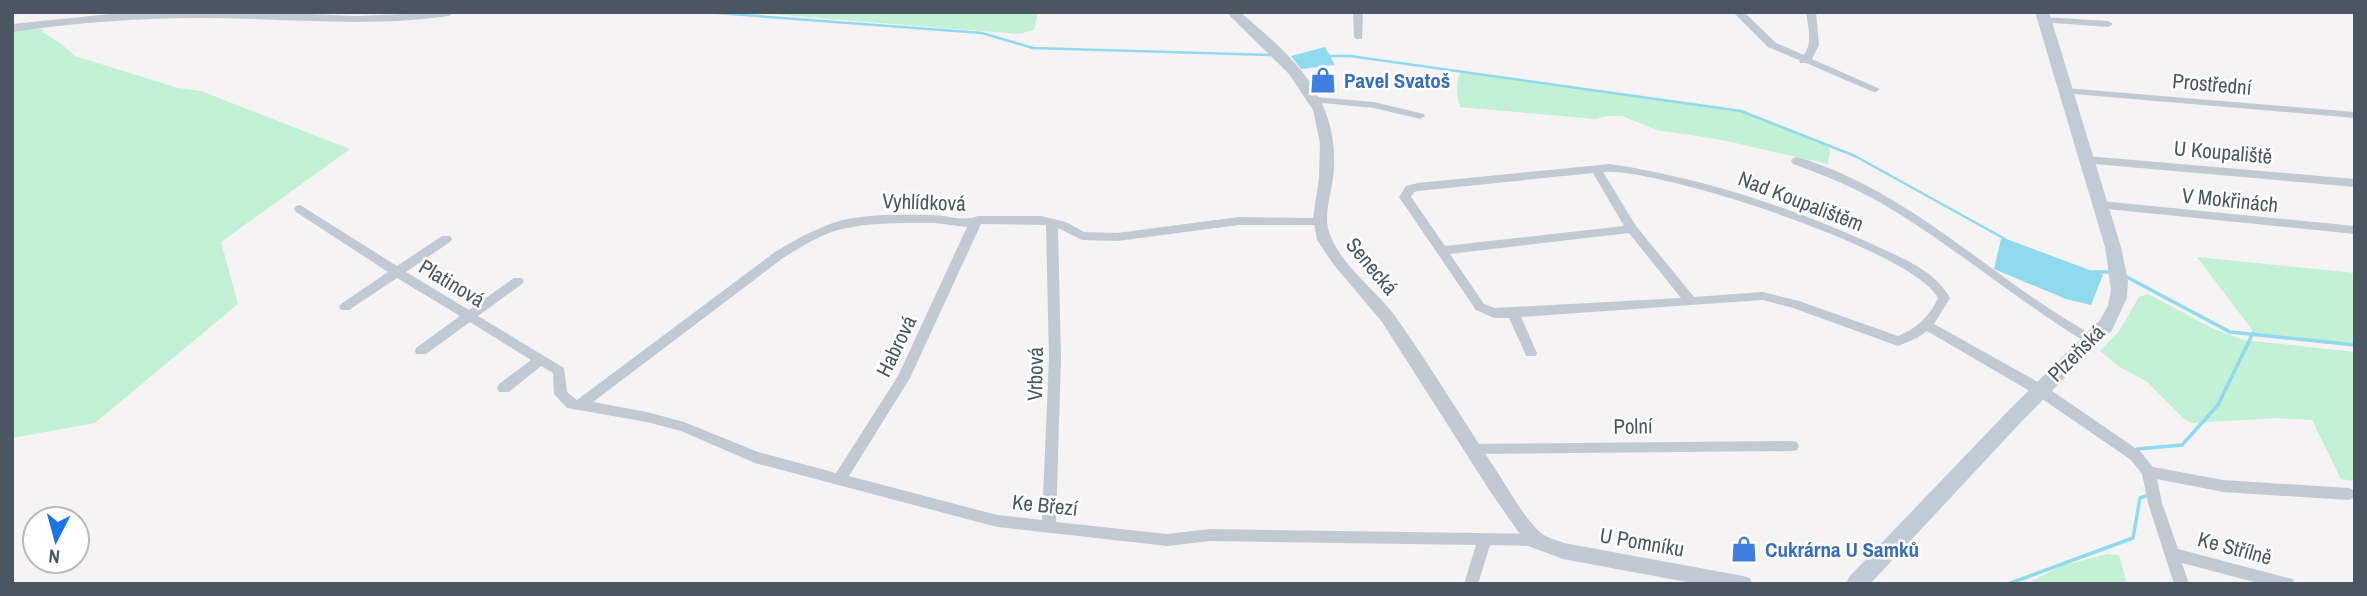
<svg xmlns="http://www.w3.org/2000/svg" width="2367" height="596" font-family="'Archivo Narrow',sans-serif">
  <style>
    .green { fill: #c3f1d5 }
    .water { fill: #90daee }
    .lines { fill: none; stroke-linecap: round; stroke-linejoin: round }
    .stream-far1 { stroke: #90daee; stroke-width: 2.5 }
    .stream { stroke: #90daee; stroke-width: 3.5 }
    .minor { fill: #c1cad2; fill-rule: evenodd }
    .tertiary { fill: #c1cad2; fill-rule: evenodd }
    .secondary { fill: #c1cbd6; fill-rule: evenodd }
    .labels { text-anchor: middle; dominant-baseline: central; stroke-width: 5; stroke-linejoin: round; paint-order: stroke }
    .shop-label { font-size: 21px; font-weight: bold; fill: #366cbe; stroke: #fff; text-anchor: start }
    .street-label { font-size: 21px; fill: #4a5661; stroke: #fff }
  </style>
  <rect width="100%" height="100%" fill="#f5f3f3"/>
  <!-- green -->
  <path class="green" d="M742,12h296l-4,18 -15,4z
    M34,27l10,3 -3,1 19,12 15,13 103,32 23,3 149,58 -129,93 17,62 -143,119 -83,15v-408z
    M1461,72l281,39 86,36 2,5 -2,12 -106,-24 -65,-10 -35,-14h-16l-10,3 -136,-12c-3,-11 -5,-26 1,-35z
    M2197,257l158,16v71l-99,-9z
    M2148,294l66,35 30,11 111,12v129l-14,-2 -29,-59 -35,-2 -86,5 -7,-4 -38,-38 -28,-15 -18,-15 19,-20 20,-34z
    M2108,554l11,1 8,29h-100l34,-18z"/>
  <!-- water -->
  <path class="water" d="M1325,47l10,18 -34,4 -10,-13z
    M2004,238l99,37 -12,30 -25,-6 -72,-30 7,-30z"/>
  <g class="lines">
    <!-- stream-far1 -->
    <path class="stream-far1" d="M704,12l278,21 51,15 237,7
      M1326,56h24l391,55 114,45 150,83"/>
    <!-- stream -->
    <path class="stream" d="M2093,272h20
      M2123,275l107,57 125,13
      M2139,454l-2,-5 45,-4 36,-40 35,-72
      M2008,584l125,-46 7,-40 9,-3"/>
    <!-- minor -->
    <path class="minor" d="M1353,12h10l-1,27h-6l-2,-2z
      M1733,12h11l32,31 28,12c9,-13 4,-28 2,-43h10l3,33 -7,14 68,30 -5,3 -4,-1 -65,-28h-6l-1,-3 -31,-13z
      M2044,17l64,4 5,3 -5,3 -67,-5 -2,-2z
      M2066,88l289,24v6l-293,-25v-4z
      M1316,97l58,5 50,12 1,2 -5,3 -46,-11 -62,-6v-4z
      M2087,156l268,23v8l-272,-24 -1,-3z
      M1797,157c89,26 160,88 235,140 20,14 42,27 63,40l2,3 -2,3h-8c-71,-43 -134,-98 -206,-140 -28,-16 -57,-28 -88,-39l-2,-3 2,-3z
      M1610,164c92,14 178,42 262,80 29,14 62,25 78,54l-16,26 111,62 96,66 12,15 70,13 126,8 5,2 1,7 -6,3 -126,-8 -66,-13 5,24 16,46 110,29 5,1 2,5h-33l-80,-21 7,21h-15l-26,-81 -6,-29 -11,-14 -96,-66 -108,-63 -10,7 -19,8 -105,-38 -30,-8 -242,17 16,36 -1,3h-10l-1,-3 -16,-35h-15l-18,-8 -77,-113 7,-11 12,-3zM1603,172c57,-4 310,78 335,126 -8,18 -22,31 -40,38l-99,-35 -36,-9 -69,5 -58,-71zM1593,173l31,53 -179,20 -34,-49 3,-5 4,-1zM1629,233l52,65 -186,10 -11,-4 -34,-50z
      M2101,201l254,25v8l-258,-26 -2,-3 2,-3z
      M300,205l97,61 45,-30h8l2,3 -2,3 -44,30 63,38 45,-32h8l2,3 -2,3 -44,32 86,52 3,24 10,8 198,-148c18,-11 38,-22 58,-29 30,-10 66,-8 98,-8 16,0 32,7 47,1h63l25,6 18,10 33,1 122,-16 80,1 6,4 -2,3h-84l-122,16 -35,-1 -24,-12 3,130 -5,164 111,12 44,-5 324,5 5,2 2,4 -2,4 -5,2 -45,-1 -12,39h-14l12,-39 -265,-4 -44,5 -170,-19 -242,-64 -74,-32 -34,-9 -80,-14 -13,-14 -1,-21 -12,-7 -32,26h-10l-2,-4 2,-4 32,-24 -61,-38 -44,32h-10l-1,-3 1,-3 44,-32 -63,-38 -48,32h-8l-2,-3 2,-3 47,-32 -92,-60 -2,-3 2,-3zM934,223l33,4 -69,149 -62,97 -78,-21 -74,-30 -37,-10 -54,-10 190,-144c18,-11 38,-24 59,-29 30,-7 61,-6 92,-6zM981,224l65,1 3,133 -7,162 -45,-5 -148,-39 61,-98z
      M1792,441l5,1 2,4 -2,4 -5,1 -318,3 -5,-1 -2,-4 2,-4 5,-1z"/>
    <!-- tertiary -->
    <path class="tertiary" d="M130,12h133l93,4 99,-4 -6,4c-84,12 -166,2 -250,2 -63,0 -125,5 -187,14v-8z
      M1226,12h14c52,44 98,84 94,157 -1,20 -11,44 -5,63 11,33 46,57 66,84 35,49 66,101 99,151 14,21 28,48 46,65 6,6 17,8 24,11l179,33 7,2 2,6h-55l-134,-25 -35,-13 -38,-55 -108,-169 -48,-57 -17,-25 -4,-22 6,-40 1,-35 -7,-33 -24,-36z"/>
    <!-- secondary -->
    <path class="secondary" d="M2035,12h14l72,235 7,34 -1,17 -15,32 -89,90 -153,164h-24l3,-7 160,-167 91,-90 8,-14 3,-16 -6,-43z"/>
  </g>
  <!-- icons -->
  <defs>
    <g id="shop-bare" transform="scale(2.1)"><path d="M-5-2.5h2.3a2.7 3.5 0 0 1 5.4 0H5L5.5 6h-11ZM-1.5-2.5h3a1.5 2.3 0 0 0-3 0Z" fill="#3f7fe0" stroke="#fff" stroke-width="2.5" paint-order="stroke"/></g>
  </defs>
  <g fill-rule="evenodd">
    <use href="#shop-bare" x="1323" y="80"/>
    <use href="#shop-bare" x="1744" y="549"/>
  </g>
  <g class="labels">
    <!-- shop labels -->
    <g class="shop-label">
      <text x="1344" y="80">Pavel Svatoš</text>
      <text x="1765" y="549">Cukrárna U Samků</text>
    </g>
    <!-- street labels -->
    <g class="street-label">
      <text transform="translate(2212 84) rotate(5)">Prostřední</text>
      <text transform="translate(2223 152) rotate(5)">U Koupaliště</text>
      <text transform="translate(2230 200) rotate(6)">V Mokřinách</text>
      <text transform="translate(1801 201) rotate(21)">Nad Koupalištěm</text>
      <text transform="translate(924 202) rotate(2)">Vyhlídková</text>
      <text transform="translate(1372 266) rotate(50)">Senecká</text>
      <text transform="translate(452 283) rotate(31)">Platinová</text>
      <text transform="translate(896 346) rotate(-64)">Habrová</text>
      <text transform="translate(2076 353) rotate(-45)">Plzeňská</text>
      <text transform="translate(1035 374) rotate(-89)">Vrbová</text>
      <text transform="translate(1633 426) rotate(-1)">Polní</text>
      <text transform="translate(1045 505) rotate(6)">Ke Březí</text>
      <text transform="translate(1642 542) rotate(10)">U Pomníku</text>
      <text transform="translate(2235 548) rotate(15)">Ke Střílně</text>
    </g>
  </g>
  <!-- border -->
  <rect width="2367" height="596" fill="none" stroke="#4a5661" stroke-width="28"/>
  <!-- north arrow -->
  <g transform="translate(56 540) rotate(186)"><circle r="33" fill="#ffffff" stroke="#b7bbc0" stroke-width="2"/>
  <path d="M0-5L12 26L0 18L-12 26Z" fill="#1a73e8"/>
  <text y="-10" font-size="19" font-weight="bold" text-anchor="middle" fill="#4a5661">N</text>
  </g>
</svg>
